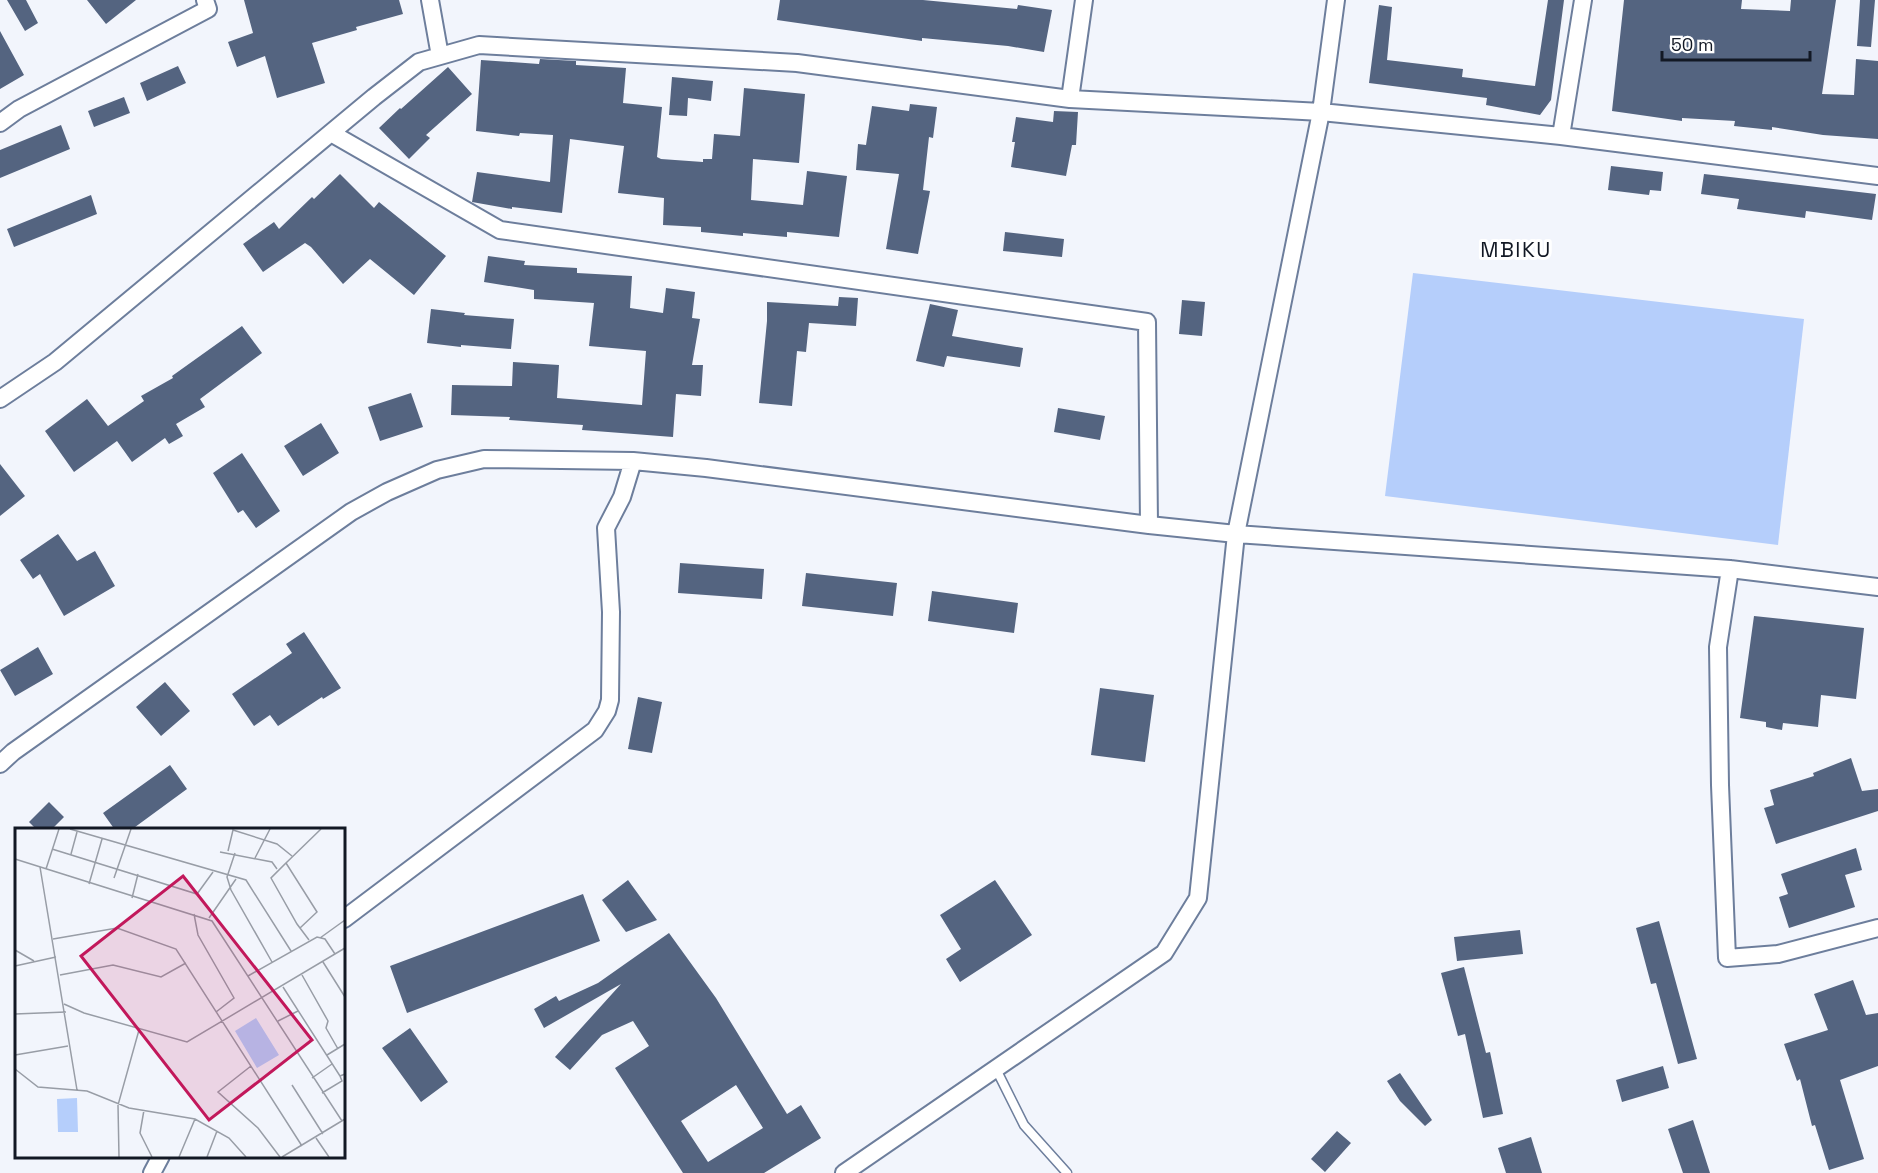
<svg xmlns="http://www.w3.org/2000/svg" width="1878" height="1173" font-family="'Space Grotesk',sans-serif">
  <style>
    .green { fill: #b5cefb }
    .building { fill: #546480; fill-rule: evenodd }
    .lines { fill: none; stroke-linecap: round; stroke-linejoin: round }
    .service-casing { stroke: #6d7e9c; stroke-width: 11 }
    .minor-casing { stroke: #6d7e9c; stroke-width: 20 }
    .service { stroke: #fff; stroke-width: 8 }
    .minor { stroke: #fff; stroke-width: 16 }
    .labels { text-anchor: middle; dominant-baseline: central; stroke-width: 6; stroke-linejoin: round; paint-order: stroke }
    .quarter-label { font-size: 21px; letter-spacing: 1.5px; fill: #121824; stroke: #fff }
    .inset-road { fill: none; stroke: #989da6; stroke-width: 1.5 }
    .view { fill: #c2185b; fill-opacity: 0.15; stroke: #c2185b; stroke-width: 3 }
    .inset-edge { fill: none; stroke: #121824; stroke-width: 3 }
  </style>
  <rect width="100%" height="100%" fill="#f2f5fc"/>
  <!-- green -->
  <path class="green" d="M1413,273l391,46 -26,226 -393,-49z"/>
  <!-- building -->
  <path class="building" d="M7,0h19l12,23 -13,8z
    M87,0h49l-30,24z
    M244,0h155l4,14 -47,13 1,3 -45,13 13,40 -48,15 -12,-42 -28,11 -9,-25 25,-9z
    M780,0h143l94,9 1,-4 34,5 -8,42 -36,-6 -86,-8v3l-145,-21z
    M1548,0h16l-13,100 -11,15 -54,-10 1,-7 -118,-15 10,-78 13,2 -5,53 76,9 -1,8 73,9z
    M1624,0h118l-1,9 49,2 1,-11h45l-14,94 32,1 2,-36 22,2v78l-55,-4 -51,-8v3l-38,-4 1,-5 -53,-3v3l-70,-10z
    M1860,0h15l-4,47 -14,-1z
    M0,31l24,44 -24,14z
    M540,59l36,2v4l50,3 -3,35 39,4 -5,50 4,2 42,3v-3h9l2,-25 26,2 4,-48 61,6 -6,69 -46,-4 -2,41 52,5 4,-34 40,5 -8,61 -52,-5v5l-44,-4v3l-42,-4v-5l-38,-2 1,-27 -46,-5 6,-47 -54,-7 -8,74 -50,-6v2l-40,-7 5,-30 73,10 3,-47 -33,-2 -1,3 -43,-5 5,-71 58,4z
    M178,66l8,17 -39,18 -7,-18z
    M448,67l24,27 -46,41 4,3 -21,21 -30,-31 21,-20 1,1z
    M672,77l41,4 -2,20 -23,-3 -1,18 -18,-1z
    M124,97l6,16 -36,14 -6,-16z
    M910,104l27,3 -4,31 -4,-1 -6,53 7,1 -12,63 -32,-5 13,-75 -43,-4 2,-26 8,1 6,-39 37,5z
    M1054,111l24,1 -2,33h-4l-6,31 -55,-9 4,-25h-3l4,-25 37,5z
    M61,125l9,24 -70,29v-28z
    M1611,166l52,6 -2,19 -11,-1 -1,5 -41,-5z
    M340,174l34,34 5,-6 67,54 -32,39 -44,-36 -27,25 -32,-37 -6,-4 -42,29 -20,-28 31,-22 5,7 33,-32 2,2z
    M1704,174l172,20 -4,26 -66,-9 -1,7 -68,-9 2,-10 -38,-5z
    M91,195l6,19 -83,33 -7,-18z
    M1005,232l59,7 -2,18 -59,-6z
    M488,256l37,5 -1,4 53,3v5l55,3 -2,32 33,5 3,-25 29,4 -3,26 8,1 -8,46h11l-2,31 -25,-2 -3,43 -91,-7 1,-5 -74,-5 1,-3 -59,-2 1,-30 60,1 1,-24 46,3 -2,33 85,7 4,-54 -57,-5 5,-43 -60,-4v-9l-50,-8z
    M839,297l19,1 -2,28 -47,-3 -3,29 -9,-1 -5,55 -33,-3 8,-82v-19l71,4z
    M1182,300l23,2 -3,34 -23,-2z
    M930,304l28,6 -6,26 71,12 -3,19 -73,-11 -3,11 -28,-6z
    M431,309l34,4 -1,2 50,4 -3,30 -50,-4v2l-34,-4z
    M242,326l20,27 -62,46 5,8 -29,17 7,12 -14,8 -4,-6 -33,24 -15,-21 -43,31 -29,-41 42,-32 21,27 36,-25 -3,-5 32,-18 -1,-2z
    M411,393l12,34 -43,14 -12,-34z
    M1058,408l47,8 -5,24 -46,-8z
    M321,423l18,30 -36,23 -19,-30z
    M242,453l38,58 -24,17 -13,-18 -5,3 -25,-40z
    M0,464l25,32 -25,20z
    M58,534l19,27 18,-10 20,35 -51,30 -24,-42 -7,5 -13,-19z
    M680,563l84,6 -2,30 -84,-6z
    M806,573l91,10 -4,33 -91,-10z
    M932,591l86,12 -4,30 -86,-12z
    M1754,616l110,12 -8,71 -35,-4 -3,32 -35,-4 -1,7 -16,-3v-5l-26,-4z
    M304,632l37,56 -18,11 -1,-2 -44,29 -8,-11 -16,11 -22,-32 60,-41 -6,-9z
    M38,647l15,27 -38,22 -15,-26z
    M165,682l25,29 -29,25 -25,-29z
    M1100,688l54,7 -9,67 -54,-7z
    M638,697l24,5 -10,51 -24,-4z
    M1851,758l11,33 16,-2v22l-102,33 -12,-36 10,-3 -4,-15 44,-14 -1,-3z
    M170,765l17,24 -56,41h-16l-12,-17z
    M49,802l15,15 -13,13h-14l-8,-8z
    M1856,848l6,22 -17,5 10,32 -66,21 -10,-31 9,-3 -7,-20z
    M628,880l29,40 -31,12 -24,-32z
    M995,880l37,55 -72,47 -14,-23 15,-10 -21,-34z
    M583,894l17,47 -193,72 -17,-47z
    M1659,921l38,138 -19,5 -22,-81 -5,1 -15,-56z
    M1520,930l3,24 -66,7 -3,-24z
    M669,933l47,65 71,116 14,-9 20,33 -57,35h-81l-68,-105 34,-22 -16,-25 -31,14 -32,35 -15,-13 66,-73 -77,44 -10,-19 22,-13 3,5 39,-18zM736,1085l27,43 -55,34 -27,-41z
    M1464,967l22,86 4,-1 13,62 -20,4 -18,-84 -7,2 -17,-63z
    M1853,980l13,35 12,-2v53l-38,14 24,79 -35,11 -14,-45 -3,1 -12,-47 -3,2 -13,-37 44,-14 -14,-36z
    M410,1028l38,54 -27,20 -39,-54z
    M1663,1066l6,22 -47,14 -6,-22z
    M1400,1073l32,47 -7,6 -25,-25 -13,-20z
    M1693,1120l17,53h-27l-15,-44z
    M1337,1131l14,12 -26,29 -14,-13z
    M1531,1137l11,36h-36l-8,-25z"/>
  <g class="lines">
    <!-- service casing -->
    <g class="service-casing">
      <path id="service" d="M996,1069l28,56 43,48"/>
    </g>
    <!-- minor casing -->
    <g class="minor-casing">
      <path id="minor" d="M430,0l10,56
        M1070,99l14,-99
        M0,123l19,-14 189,-100 -3,-9
        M331,133l169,97 647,92 2,203
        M1561,136l22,-136
        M0,399l55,-37 319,-265 45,-35 60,-17 318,18 273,36 251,13 240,24 317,40
        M1730,569l-12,78 2,138 7,173 51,-4 100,-26
        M0,764l13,-12 338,-240 36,-20 50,-22 47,-11 149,2 73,7 443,57 87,9 494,35 148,18
        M344,919l251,-189 12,-19 3,-11 1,-88 -5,-84 16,-31 11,-36
        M152,1173l9,-17
        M844,1173l320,-220 34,-55 38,-364 85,-422 15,-112"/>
    </g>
    <!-- service -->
    <use href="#service" class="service"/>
    <!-- minor -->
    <use href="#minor" class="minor"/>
  </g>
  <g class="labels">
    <!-- quarter labels -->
    <g class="quarter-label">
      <text x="1516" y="249">MBIKU</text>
    </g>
  </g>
  <!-- overview -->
  <g transform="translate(15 828)">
    <rect width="330" height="330" fill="#f2f5fc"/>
    <path d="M241,190l23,37 -22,13 -22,-37zM62,270l1,34h-20l-1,-33z" fill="#b5cefb"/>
    <path class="inset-road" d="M55,1l176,51 45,71M37,21l145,45 16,-22M213,23l5,-21 44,14 15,12M205,24l52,10 5,7M220,25l-8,24 4,13 41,72M56,26l6,-22M240,30l15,-29M0,31l197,62 130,200M271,35l35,-34M25,39l37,223M31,41l13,-40M99,50l17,-49M74,56l13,-45M117,70l6,-24M179,86l4,21 36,63 -18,14M194,90l27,-39M285,100l17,-16 -31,-49 -15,15 26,46 12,16M305,110l25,-18M38,111l64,-11 59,21 126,197M0,122l19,11M308,134l22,35M0,138l41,-9M45,147l53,-10 48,12 25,-14M287,147l26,46 -2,7 12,21M233,148l69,-39 8,2 10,15M268,159l57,89M49,176l20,9 103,29 158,-94M0,186l51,-2M263,193l20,-10M0,227l53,-9M312,227l18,-11M236,238l-33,26 40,36 22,29M0,241l23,18 49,4 42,17 66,11 34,19 17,19M297,250l20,-14M277,257l31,49M307,265l20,-12 -2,-5 5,-2M129,282l-4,23 12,24M301,310l13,19M104,329l-1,-52 21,-75M164,329l16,-38M192,329l10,-26M267,329l63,-38"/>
    <path class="view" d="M168,48l129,164 -103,80 -128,-164z"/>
    <rect width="330" height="330" class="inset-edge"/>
  </g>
  <!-- scale -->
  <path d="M1662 51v9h148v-9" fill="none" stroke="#121824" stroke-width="3"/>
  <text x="1671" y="51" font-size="18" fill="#121824" stroke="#ffffff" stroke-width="4.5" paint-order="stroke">50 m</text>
</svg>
